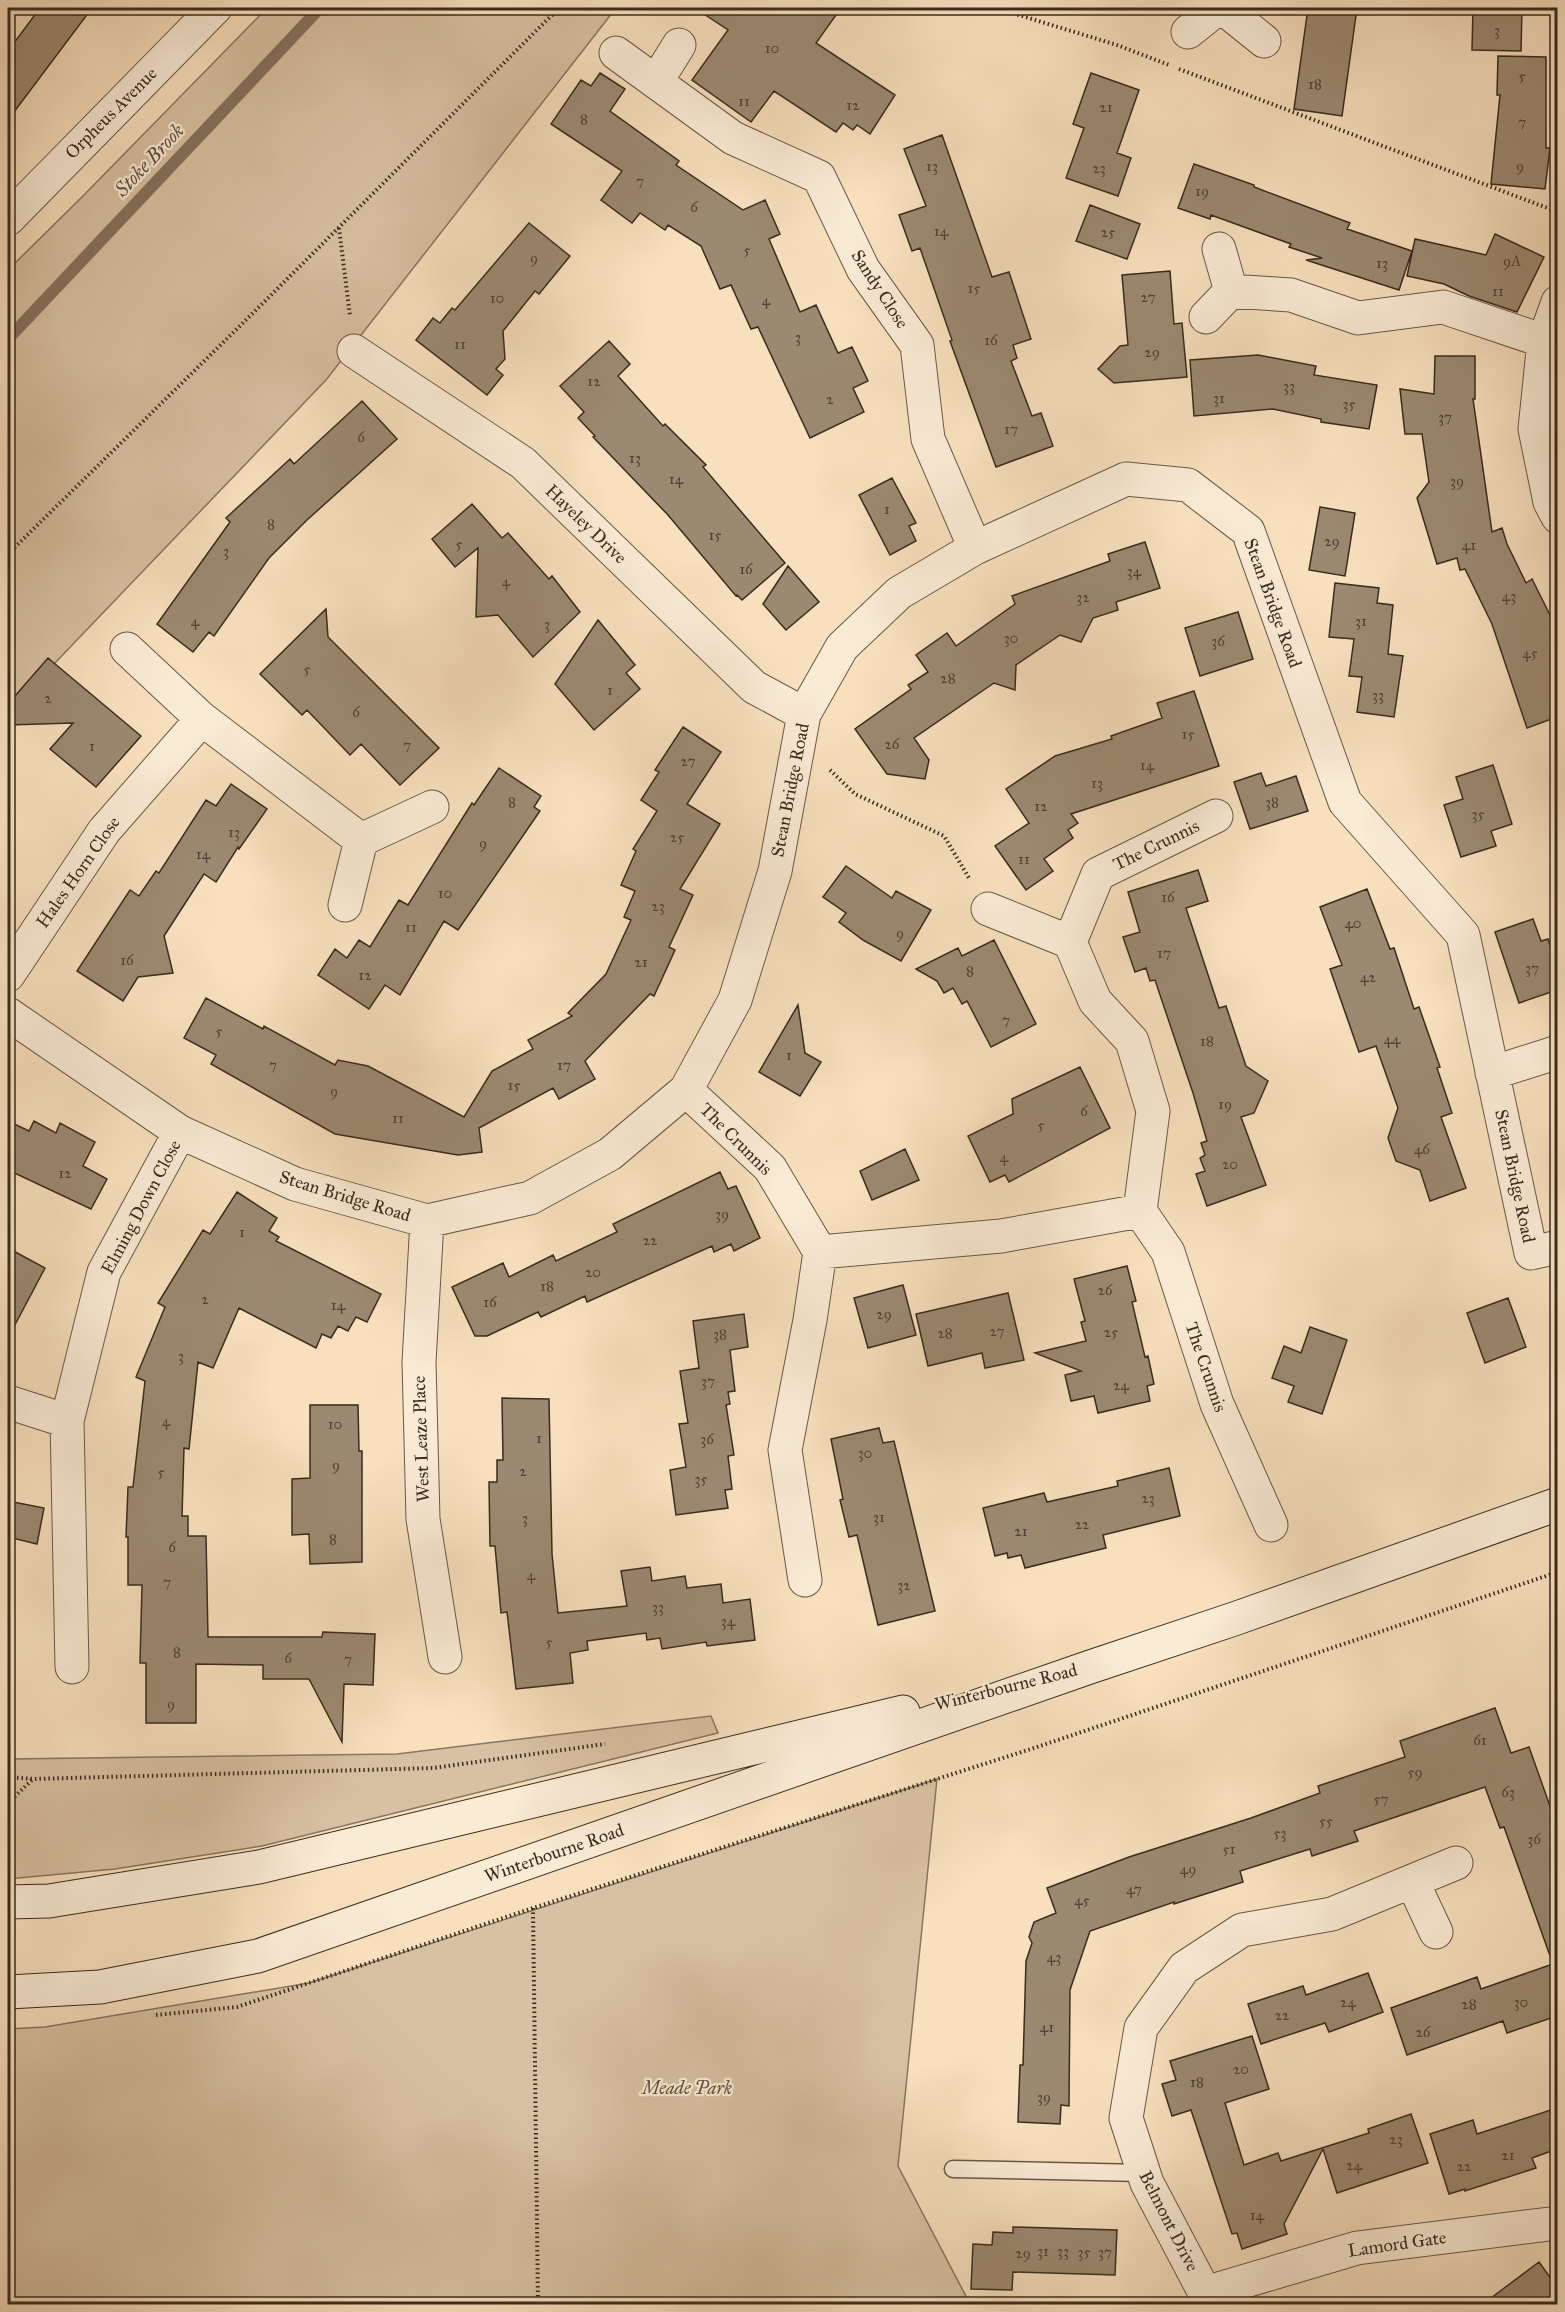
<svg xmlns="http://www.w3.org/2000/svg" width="1565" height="2312" font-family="'IM FELL Great Primer',serif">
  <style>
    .green { fill: #d8c1a3; stroke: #887660; stroke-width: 1.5 }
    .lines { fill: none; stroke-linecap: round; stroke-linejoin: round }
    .stream { stroke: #85725e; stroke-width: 12 }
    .building { fill: #9c8971; stroke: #392b1e; stroke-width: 1.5 }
    .service-casing { stroke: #695846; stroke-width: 19 }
    .minor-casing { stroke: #695846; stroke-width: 35 }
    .tertiary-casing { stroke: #695846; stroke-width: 35 }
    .secondary-casing { stroke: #392b1e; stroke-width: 35 }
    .path { stroke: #392b1e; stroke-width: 4; stroke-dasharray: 1.5 3; stroke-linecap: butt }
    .service { stroke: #faebd5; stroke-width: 16 }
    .minor { stroke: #faebd5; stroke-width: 33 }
    .tertiary { stroke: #faebd5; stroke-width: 33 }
    .secondary { stroke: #faebd5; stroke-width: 33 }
    .labels { text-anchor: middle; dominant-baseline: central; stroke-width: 4.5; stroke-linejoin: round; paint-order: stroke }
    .number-label { font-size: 15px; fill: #524233 }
    .street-label { font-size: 18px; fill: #392b1e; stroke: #faebd5 }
    .park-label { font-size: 18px; font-style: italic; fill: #61503f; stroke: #faebd5 }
    .water-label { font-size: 20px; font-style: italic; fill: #5f4f3e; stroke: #faebd5 }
  </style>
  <rect width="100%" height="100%" fill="#f8e0be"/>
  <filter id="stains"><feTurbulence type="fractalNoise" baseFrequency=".00333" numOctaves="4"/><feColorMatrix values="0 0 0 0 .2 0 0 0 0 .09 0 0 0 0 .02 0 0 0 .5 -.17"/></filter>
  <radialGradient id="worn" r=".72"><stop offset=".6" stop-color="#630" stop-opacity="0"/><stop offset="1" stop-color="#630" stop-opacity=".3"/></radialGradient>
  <!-- green -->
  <path class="green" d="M267,8h349l-290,372 -318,332v-442l73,-72z
    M711,1716l7,17 -456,113 -147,23 -107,10v-120l389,-5z
    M937,1779l-39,387 72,138h-962v-275l37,-2 264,-44z"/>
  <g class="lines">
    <!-- stream -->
    <path class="stream" d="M8,339l312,-331"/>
  </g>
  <!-- building -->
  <path class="building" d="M40,8h52l-84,112v-69z
    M695,8h146l-25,35 79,52 -25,39 -13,-9 -4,5 -10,-7 -7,9 -62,-41 -23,31 -59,-42 36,-50z
    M1308,8h49l-15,108 -48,-7z
    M1473,8h49l-1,43 -49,-1z
    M1498,56l48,1v91h4l-5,41 -54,-5 9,-89h-3z
    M600,73l25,16 -15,22 69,50 -3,4 67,45 22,-10 15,34 -11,5 31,73 16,-7 22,48 14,-6 16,34 -15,7 11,24 -54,26 -52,-111 -7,2 -20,-44 -11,4 -19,-43 -33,-21 -3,5 -25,-17 -8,10 -31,-23 21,-29 -71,-47 30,-44 10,6z
    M1091,73l48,17 -22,63 14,5 -13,38 -52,-18 18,-50 -11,-4z
    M942,135l50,142 17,-5 22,67 -18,6 4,13 -6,3 21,55 9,-3 12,33 -57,21 -46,-126 2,-1 -32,-92 -8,3 -13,-36 27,-9 -22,-57z
    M1194,164l60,21v2l96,36 -3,6 65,22 -13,39 -93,-30 16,-2 -33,-11 2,-3 -80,-29 -1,4 -32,-11z
    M1090,205l50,19 -13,35 -51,-18z
    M529,223l41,33 -31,38 -4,-3 -32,40 2,28 -9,10 7,6 -16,20 -71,-55 17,-22 7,5 12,-15 3,2z
    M1495,234l49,23 -27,55 -48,-16 -25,-12 -37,-8 8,-37 71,16z
    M1170,271l4,53 8,-1 5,54 -73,6 -16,-14 22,-23 8,-1 -6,-70z
    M609,341l21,23 -12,12 45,50 2,-2 41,41 -3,2 82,96 -43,37 -5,-5 -1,1 -68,-81 -75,-78 2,-1 -17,-18 6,-6 -24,-26z
    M1258,355l58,11 -2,9 63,10 -8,44 -48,-7v-3l-48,-10 -79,7 -4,-56z
    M1435,356h40v43h-2l19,133 10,-4 5,16 19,39 6,-4 25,50v88l-30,11 -35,-104 -27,-55 -5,1 -3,-12 -20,6 -20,-66 12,-16 -7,-48h-17l-5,-45 34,5z
    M362,401l35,38 -90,81 -38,38 -55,78 -5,-4 -16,20 -36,-28 73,-102 -4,-4 64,-59 4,5z
    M892,478l24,45 -7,3 7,15 -26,14 -31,-60z
    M472,504l30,34 6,-5 41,46 3,-3 28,36 -47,45 -35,-42 -22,2 2,-69 -23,19 -23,-28z
    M1320,507l35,6 -10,63 -36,-6z
    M1145,542l15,46 -44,14 2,8 -25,8 -12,24 -21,-7 -44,30 -1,25 -21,-7 -80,55 15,22 -4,19 -38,-5 -32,-45 56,-40 -3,-4 20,-13 -12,-17 31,-22 9,13 59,-42 -3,-8 98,-35 -2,-7z
    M788,566l31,36 -33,28 -23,-26z
    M1335,583l44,5 -2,15 16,2 -5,49 15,2 -9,61 -37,-5 5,-35 -13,-1 5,-37 -25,-2z
    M326,609l2,28 111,111 -39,37 -39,-41 -11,11 -43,-45 -5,5 -42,-41z
    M1238,612l15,47 -53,17 -15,-48z
    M598,620l37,45 -9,8 14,16 -46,41 -39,-46z
    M48,658l93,78 -45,51 -46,-38 23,-26 -65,2v-21z
    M1194,691l25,75 -148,48 7,9 -10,7 5,8 -29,21 9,12 -27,19 -31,-44 34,-23 -23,-34 49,-33 57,-17 -1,-3 51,-18 -5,-15z
    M683,727l38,25 -34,52 33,20 -40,65 13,6 -24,52 6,3 -21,46 -4,-2 -65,67 10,18 -36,20 -6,-11 -74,40 3,24 -24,3 -123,-21 -124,-70 5,-9 -32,-17 22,-40 57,31 1,-3 71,39 3,-5 30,6 96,51 28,-46 41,-22 -5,-9 44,-24 -4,-3 38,-39 25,-54 -7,-3 11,-26 -14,-6 15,-34 -3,-2 24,-38 -16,-11 18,-28 -4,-2z
    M1493,765l19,59 -21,7 5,15 -35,11 -17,-52 19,-6 -7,-22z
    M499,768l42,28 -7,11 6,4 -82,119 -14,-9 -44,74 -15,-10 -16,24 -51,-34 17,-26 12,9 12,-18 11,7 29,-47 9,5 64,-102 2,2z
    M1261,773l5,13 30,-10 12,35 -58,18 -16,-47z
    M231,784l36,25 -28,40 -1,-2 -22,35 -12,-8 -40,62 9,37 -35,4 -15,24 -46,-30 53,-81 9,6 17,-25 3,2 47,-73 10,6z
    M846,866l46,32 4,-7 35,19 -30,51 -38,-21 -24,-18 7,-9 -23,-16z
    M1198,870l10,31 -22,7 33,100 7,-2 20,60 22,15 -14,32 -13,4 25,68 -59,21 -11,-32 9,-3 -5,-13 5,-3 -4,-12 6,-2 -14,-48 -38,-113 -5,1 -4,-13 -11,4 -12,-35 17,-5 -12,-40z
    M1367,889l23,60 4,-1 20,61 5,-2 21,60 -3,1 15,45 -11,4 25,71 -36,13 -10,-31 -24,-9 -8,-23 10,-30 -22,-62 -17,6 -29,-83 12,-4 -22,-58z
    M1533,919l8,22 7,-2 9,29v22l-38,13 -24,-71z
    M994,940l42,84 -45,23 -24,-46 -5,3 -9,-16 -9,5 -7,-12 -21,-12 42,-21 4,8z
    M798,1005l7,48 16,9 -21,34 -41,-24z
    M1080,1067l30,61 -101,54 -4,-7 -15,7 -22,-46 45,-22 -1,-15z
    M8,1121l21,10 5,-10 22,12 4,-10 35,19 -12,24 24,13 -16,30 -83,-39z
    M905,1149l14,31 -47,20 -12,-29z
    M720,1172l8,17 8,-3 24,52 -26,13 -3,-7 -17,8 -2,-6 -125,56 -2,-6 -44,21 -3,-5 -51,24h-12l-23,-49 51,-24 6,14 44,-22 3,6 61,-29 -4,-8z
    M237,1192l40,26 -8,13 10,6 -3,4 105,53 -14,28 -11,-5 -8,14 -10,-5 -7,12 -9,-4 -6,14 -77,-40 -26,60 -15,-6 -9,87 -5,-1 -2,68h6v20h18l2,101h114l1,-5 52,2 -2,51 -29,-1 -2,58 -33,-63h-46v-14l-67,-1v59h-50v-60h-6l2,-78h-14v-48h-2l2,-50h5l12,-106 -9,-4 29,-70 -7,-4 45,-73 7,4z
    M8,1248l37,20 -37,70z
    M1127,1266l9,35 -4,1 13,55 3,-1 6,28 -7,2 3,15 -52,12 -4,-17 -23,5 -6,-26 16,-4 -46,-18 51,-12 -5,-19 4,-1 -11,-42z
    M903,1285l13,50 -48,13 -14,-50z
    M1008,1293l16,67 -39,8 -3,-15 -54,13 -12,-52z
    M1508,1298l18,49 -41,16 -18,-50z
    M744,1314l4,33 -18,3 5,41 -7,1 2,12 -4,1 8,50 -6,1 4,33 -7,1 3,18 -52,7 -6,-45 16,-3 -7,-43 9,-1 -8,-52 19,-3 -6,-47z
    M1310,1327l37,13 -25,74 -34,-12 6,-16 -22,-8 12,-32 17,7z
    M502,1398l47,1 3,155 6,59 69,-7 -6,-35 29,-4 2,14 33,-5 2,12 34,-4 2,19 27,-4 5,41 -48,6 -1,-4 -44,7 -2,-11 -13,2 -1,-7 -59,8 1,9 -18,3 3,30 -57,6 -9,-77 -6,1 -6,-67h-5l-1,-64h8v-22h6z
    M310,1405h48l1,46h3v111l-52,2 -1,-30 -17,1v-56l18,-1z
    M879,1428l4,15 11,-2 41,170 -57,14 -21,-90 -8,2 -9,-37 3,-1 -12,-60z
    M1169,1468l11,48 -77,19 3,13 -81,20 -4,-13 -13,3 -1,-5 -12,3 -12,-48 61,-15 3,9 71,-16 -1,-5z
    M8,1501l36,7 -7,36 -29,-7z
    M1495,1708l16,45 18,-6 28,79v190l-50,17 -4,-12 -96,34 -16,-47 86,-31 4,12 72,-25 -49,-137 -4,1 -15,-41 -131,44 4,10 -46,15 -2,-7 -70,22 3,11 -69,22v-2l-84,29 -20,59 -1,116 -8,-1 -1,19 -42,-2 2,-57h3l3,-104 6,-18 -3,-6 5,-15 22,-9 -9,-25 82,-31 122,-39 69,-25 -2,-7 87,-29 -5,-16z
    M1368,1973l15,39 -54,20 -4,-9 -64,21 -13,-40 55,-18 3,9z
    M1252,2036l17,53 -44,14 19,62 34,-12 3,8 88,-28 -1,-4 43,-15 17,49 -91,30 -14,-44 -39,75 3,10 -45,15 -5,-16 -5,1 -41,-124 -19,6 -10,-32 14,-4 -6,-19z
    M1557,2108v41l-25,9 4,10 -71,23v-2l-16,5 -19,-60 43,-14 4,14z
    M1013,2227l104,3 -2,45 -102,-3 -1,18 -41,-1 2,-45 19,1 1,-13 20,1z
    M1539,2262l18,25v17h-74z"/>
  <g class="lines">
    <!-- service casing -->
    <g class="service-casing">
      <path id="service" d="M953,2169l190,4"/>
    </g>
    <!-- minor casing -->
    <g class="minor-casing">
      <path id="minor" d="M1223,8l41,33
        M1188,32l30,-24
        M616,53l117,85 86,39 44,92 54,76 11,94 47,109
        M656,82l23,-37
        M1219,249l12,42 60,4 67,23 85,-11 101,34
        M1558,302l-14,39 -9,88 15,73 8,15
        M1206,317l25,-26
        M354,351l169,112 231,224 50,27
        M127,649l75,70 159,121 -16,65
        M361,840l71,-33
        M988,909l82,33 25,59 37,40 21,70 -13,100
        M1070,942l28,-68 118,-58
        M8,975l96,-144 98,-112
        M8,1014l172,118 115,52 132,37 103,-23 80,-44 76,-64 49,-90 40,-129 29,-157 38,-67 57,-54 76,-45 151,-69 62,6 60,46 97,271 118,133 68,318 27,-6
        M1492,1073l66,-21
        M686,1090l84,78 50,84 181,-16 139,-25 28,41 49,152 54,121
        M427,1221l-8,141 4,157 22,138
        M8,1402l59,19
        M805,1580l-20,-130 25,-130 10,-68
        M72,1667l-5,-246 37,-149 76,-140
        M1413,1883l23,49
        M1205,2293l152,-45 201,-25
        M1207,2304l-2,-11 -58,-110 -21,-65 15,-90 43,-60 58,-38 90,-16 124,-51"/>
    </g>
    <!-- tertiary casing -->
    <g class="tertiary-casing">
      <path id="tertiary" d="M8,219l207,-211"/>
    </g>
    <!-- secondary casing -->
    <g class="secondary-casing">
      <path id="secondary" d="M8,1902l41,-1 210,-34 644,-155
        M8,1992l92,-5 158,-31 832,-289 144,-48 324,-115"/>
    </g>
    <!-- path -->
    <path class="path" d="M996,8l121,37 52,20
      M1179,69l379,143
      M339,228l11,88
      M8,554l242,-238 309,-308
      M830,770l25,24 89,42 25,42
      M8,1777l26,2 399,-11 172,-24
      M8,1803l25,-24
      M533,1908l5,396
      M156,2015l81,-8 296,-99 498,-159 527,-177
      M1160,2304l11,-2"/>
    <!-- service -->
    <use href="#service" class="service"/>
    <!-- minor -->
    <use href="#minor" class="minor"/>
    <!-- tertiary -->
    <use href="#tertiary" class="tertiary"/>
    <!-- secondary -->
    <use href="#secondary" class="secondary"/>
  </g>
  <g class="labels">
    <!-- number labels -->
    <g class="number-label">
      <text x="1497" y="30">3</text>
      <text x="772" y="48">10</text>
      <text x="1522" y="76">5</text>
      <text x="1315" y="84">18</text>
      <text x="744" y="101">11</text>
      <text x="853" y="105">12</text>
      <text x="1106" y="107">21</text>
      <text x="584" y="119">8</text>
      <text x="1522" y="122">7</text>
      <text x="932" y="166">13</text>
      <text x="1520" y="166">9</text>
      <text x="1099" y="168">23</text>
      <text x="640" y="181">7</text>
      <text x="1202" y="191">19</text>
      <text x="694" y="207">6</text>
      <text x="941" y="231">14</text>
      <text x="1108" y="232">25</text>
      <text x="747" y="250">5</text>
      <text x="534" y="258">9</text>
      <text x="1512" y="261">9A</text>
      <text x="1382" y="263">13</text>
      <text x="974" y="288">15</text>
      <text x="1498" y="291">11</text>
      <text x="1148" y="297">27</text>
      <text x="497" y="298">10</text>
      <text x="766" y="300">4</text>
      <text x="798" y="337">3</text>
      <text x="991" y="340">16</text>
      <text x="460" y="344">11</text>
      <text x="1152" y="352">29</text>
      <text x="594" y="381">12</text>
      <text x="1289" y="386">33</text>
      <text x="1219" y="398">31</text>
      <text x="830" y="399">2</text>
      <text x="1349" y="404">35</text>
      <text x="1445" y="417">37</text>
      <text x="1011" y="429">17</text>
      <text x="361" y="437">6</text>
      <text x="635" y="458">13</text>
      <text x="676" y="479">14</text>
      <text x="1457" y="481">39</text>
      <text x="887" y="509">1</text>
      <text x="271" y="524">8</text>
      <text x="715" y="535">15</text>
      <text x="1332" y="541">29</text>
      <text x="459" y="544">5</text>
      <text x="1469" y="545">41</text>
      <text x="226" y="551">3</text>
      <text x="746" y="569">16</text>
      <text x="1134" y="571">34</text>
      <text x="506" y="581">4</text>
      <text x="1509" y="596">43</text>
      <text x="1083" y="597">32</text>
      <text x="195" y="621">4</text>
      <text x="1361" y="621">31</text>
      <text x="547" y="624">3</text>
      <text x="1011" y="638">30</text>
      <text x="1218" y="641">36</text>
      <text x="1530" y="653">45</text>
      <text x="307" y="669">5</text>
      <text x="948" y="678">28</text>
      <text x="610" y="690">1</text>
      <text x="1378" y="695">33</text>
      <text x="48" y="698">2</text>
      <text x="356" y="712">6</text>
      <text x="1188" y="734">15</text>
      <text x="892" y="744">26</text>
      <text x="407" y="745">7</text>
      <text x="92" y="746">1</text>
      <text x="688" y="761">27</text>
      <text x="1147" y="765">14</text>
      <text x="1097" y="783">13</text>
      <text x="512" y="802">8</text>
      <text x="1272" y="802">38</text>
      <text x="1041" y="806">12</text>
      <text x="1478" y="814">35</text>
      <text x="234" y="832">13</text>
      <text x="677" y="837">25</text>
      <text x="483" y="843">9</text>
      <text x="203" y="854">14</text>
      <text x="1024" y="859">11</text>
      <text x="445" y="893">10</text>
      <text x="1168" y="897">16</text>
      <text x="658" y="906">23</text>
      <text x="1353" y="923">40</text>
      <text x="411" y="927">11</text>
      <text x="900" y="933">9</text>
      <text x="1164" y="953">17</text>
      <text x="127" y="960">16</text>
      <text x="641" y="962">21</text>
      <text x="1532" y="968">37</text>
      <text x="970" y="971">8</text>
      <text x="365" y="975">12</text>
      <text x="1368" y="977">42</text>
      <text x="1006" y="1020">7</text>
      <text x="219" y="1031">5</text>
      <text x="1392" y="1039">44</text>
      <text x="1207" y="1041">18</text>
      <text x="789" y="1055">1</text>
      <text x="273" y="1065">7</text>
      <text x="564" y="1065">17</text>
      <text x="514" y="1085">15</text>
      <text x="334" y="1091">9</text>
      <text x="1225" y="1104">19</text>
      <text x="1084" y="1111">6</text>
      <text x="398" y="1118">11</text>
      <text x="1041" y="1125">5</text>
      <text x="1422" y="1149">46</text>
      <text x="1004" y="1157">4</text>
      <text x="1230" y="1164">20</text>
      <text x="65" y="1173">12</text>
      <text x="722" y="1214">39</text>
      <text x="242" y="1232">1</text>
      <text x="650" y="1240">22</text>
      <text x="593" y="1272">20</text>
      <text x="547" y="1286">18</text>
      <text x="1105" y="1290">26</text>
      <text x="205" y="1299">2</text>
      <text x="490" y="1302">16</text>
      <text x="338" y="1305">14</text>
      <text x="884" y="1314">29</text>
      <text x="997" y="1331">27</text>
      <text x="1111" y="1332">25</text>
      <text x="945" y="1333">28</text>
      <text x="720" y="1334">38</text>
      <text x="181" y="1356">3</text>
      <text x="708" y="1381">37</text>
      <text x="1121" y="1385">24</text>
      <text x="166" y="1421">4</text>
      <text x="335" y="1424">10</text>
      <text x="539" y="1438">1</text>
      <text x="707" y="1439">36</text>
      <text x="865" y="1453">30</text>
      <text x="336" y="1465">9</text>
      <text x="523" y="1471">2</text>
      <text x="161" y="1472">5</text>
      <text x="701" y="1479">35</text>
      <text x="1148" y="1498">23</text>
      <text x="879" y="1517">31</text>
      <text x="525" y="1518">3</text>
      <text x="1082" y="1524">22</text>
      <text x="1021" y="1531">21</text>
      <text x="333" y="1539">8</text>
      <text x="172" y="1547">6</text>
      <text x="531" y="1575">4</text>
      <text x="167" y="1582">7</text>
      <text x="904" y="1585">32</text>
      <text x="658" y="1607">33</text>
      <text x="728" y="1621">34</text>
      <text x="549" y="1642">5</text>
      <text x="177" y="1652">8</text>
      <text x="288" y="1658">6</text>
      <text x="348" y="1659">7</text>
      <text x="171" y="1704">9</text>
      <text x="1480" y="1740">61</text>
      <text x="1415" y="1772">59</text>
      <text x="1508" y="1792">63</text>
      <text x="1381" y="1799">57</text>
      <text x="1326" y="1821">55</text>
      <text x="1280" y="1833">53</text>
      <text x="1534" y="1839">36</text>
      <text x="1229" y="1849">51</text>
      <text x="1188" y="1869">49</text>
      <text x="1134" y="1889">47</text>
      <text x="1082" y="1900">45</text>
      <text x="1054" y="1957">43</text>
      <text x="1348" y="2002">24</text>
      <text x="1521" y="2002">30</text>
      <text x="1469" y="2004">28</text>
      <text x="1282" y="2015">22</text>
      <text x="1047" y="2027">41</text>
      <text x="1423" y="2032">26</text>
      <text x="1241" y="2069">20</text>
      <text x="1197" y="2082">18</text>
      <text x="1044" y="2097">39</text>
      <text x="1396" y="2139">23</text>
      <text x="1508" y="2155">21</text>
      <text x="1354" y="2165">24</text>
      <text x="1464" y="2166">22</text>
      <text x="1257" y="2215">14</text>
      <text x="1043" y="2251">31</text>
      <text x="1063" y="2251">33</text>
      <text x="1084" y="2252">35</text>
      <text x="1105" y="2252">37</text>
      <text x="1023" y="2253">29</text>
    </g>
    <!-- street labels -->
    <g class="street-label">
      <text transform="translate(111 113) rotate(-45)">Orpheus Avenue</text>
      <text transform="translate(880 289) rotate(57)">Sandy Close</text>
      <text transform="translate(586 524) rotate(44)">Hayeley Drive</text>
      <text transform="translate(1273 603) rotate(70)">Stean Bridge Road</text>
      <text transform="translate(790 790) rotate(-79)">Stean Bridge Road</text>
      <text transform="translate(1156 845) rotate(-26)">The Crunnis</text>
      <text transform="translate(78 872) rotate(-55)">Hales Horn Close</text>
      <text transform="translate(736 1139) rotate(45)">The Crunnis</text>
      <text transform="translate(1515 1176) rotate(78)">Stean Bridge Road</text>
      <text transform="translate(345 1196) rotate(17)">Stean Bridge Road</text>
      <text transform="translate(141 1207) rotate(-62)">Elming Down Close</text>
      <text transform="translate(1206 1367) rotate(71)">The Crunnis</text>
      <text transform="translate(421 1439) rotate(-92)">West Leaze Place</text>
      <text transform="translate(1006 1687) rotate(-14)">Winterbourne Road</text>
      <text transform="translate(554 1853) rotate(-19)">Winterbourne Road</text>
      <text transform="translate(1169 2221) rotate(63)">Belmont Drive</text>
      <text transform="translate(1397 2244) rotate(-8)">Lamord Gate</text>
    </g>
    <!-- park labels -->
    <g class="park-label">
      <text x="687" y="2088">Meade Park</text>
    </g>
    <!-- water labels -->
    <g class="water-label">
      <text transform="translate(149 160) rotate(-47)">Stoke Brook</text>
    </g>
  </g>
  <!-- margin -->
  <rect width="1565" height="2312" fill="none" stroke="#f8e0be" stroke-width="30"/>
  <rect x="9" y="9" width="1547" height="2294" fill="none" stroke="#392b1e" stroke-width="3"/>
  <rect x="15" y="15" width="1535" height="2282" fill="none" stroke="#392b1e" stroke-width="1.5"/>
  <rect width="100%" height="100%" filter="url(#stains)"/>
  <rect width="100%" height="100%" fill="url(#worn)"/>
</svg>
